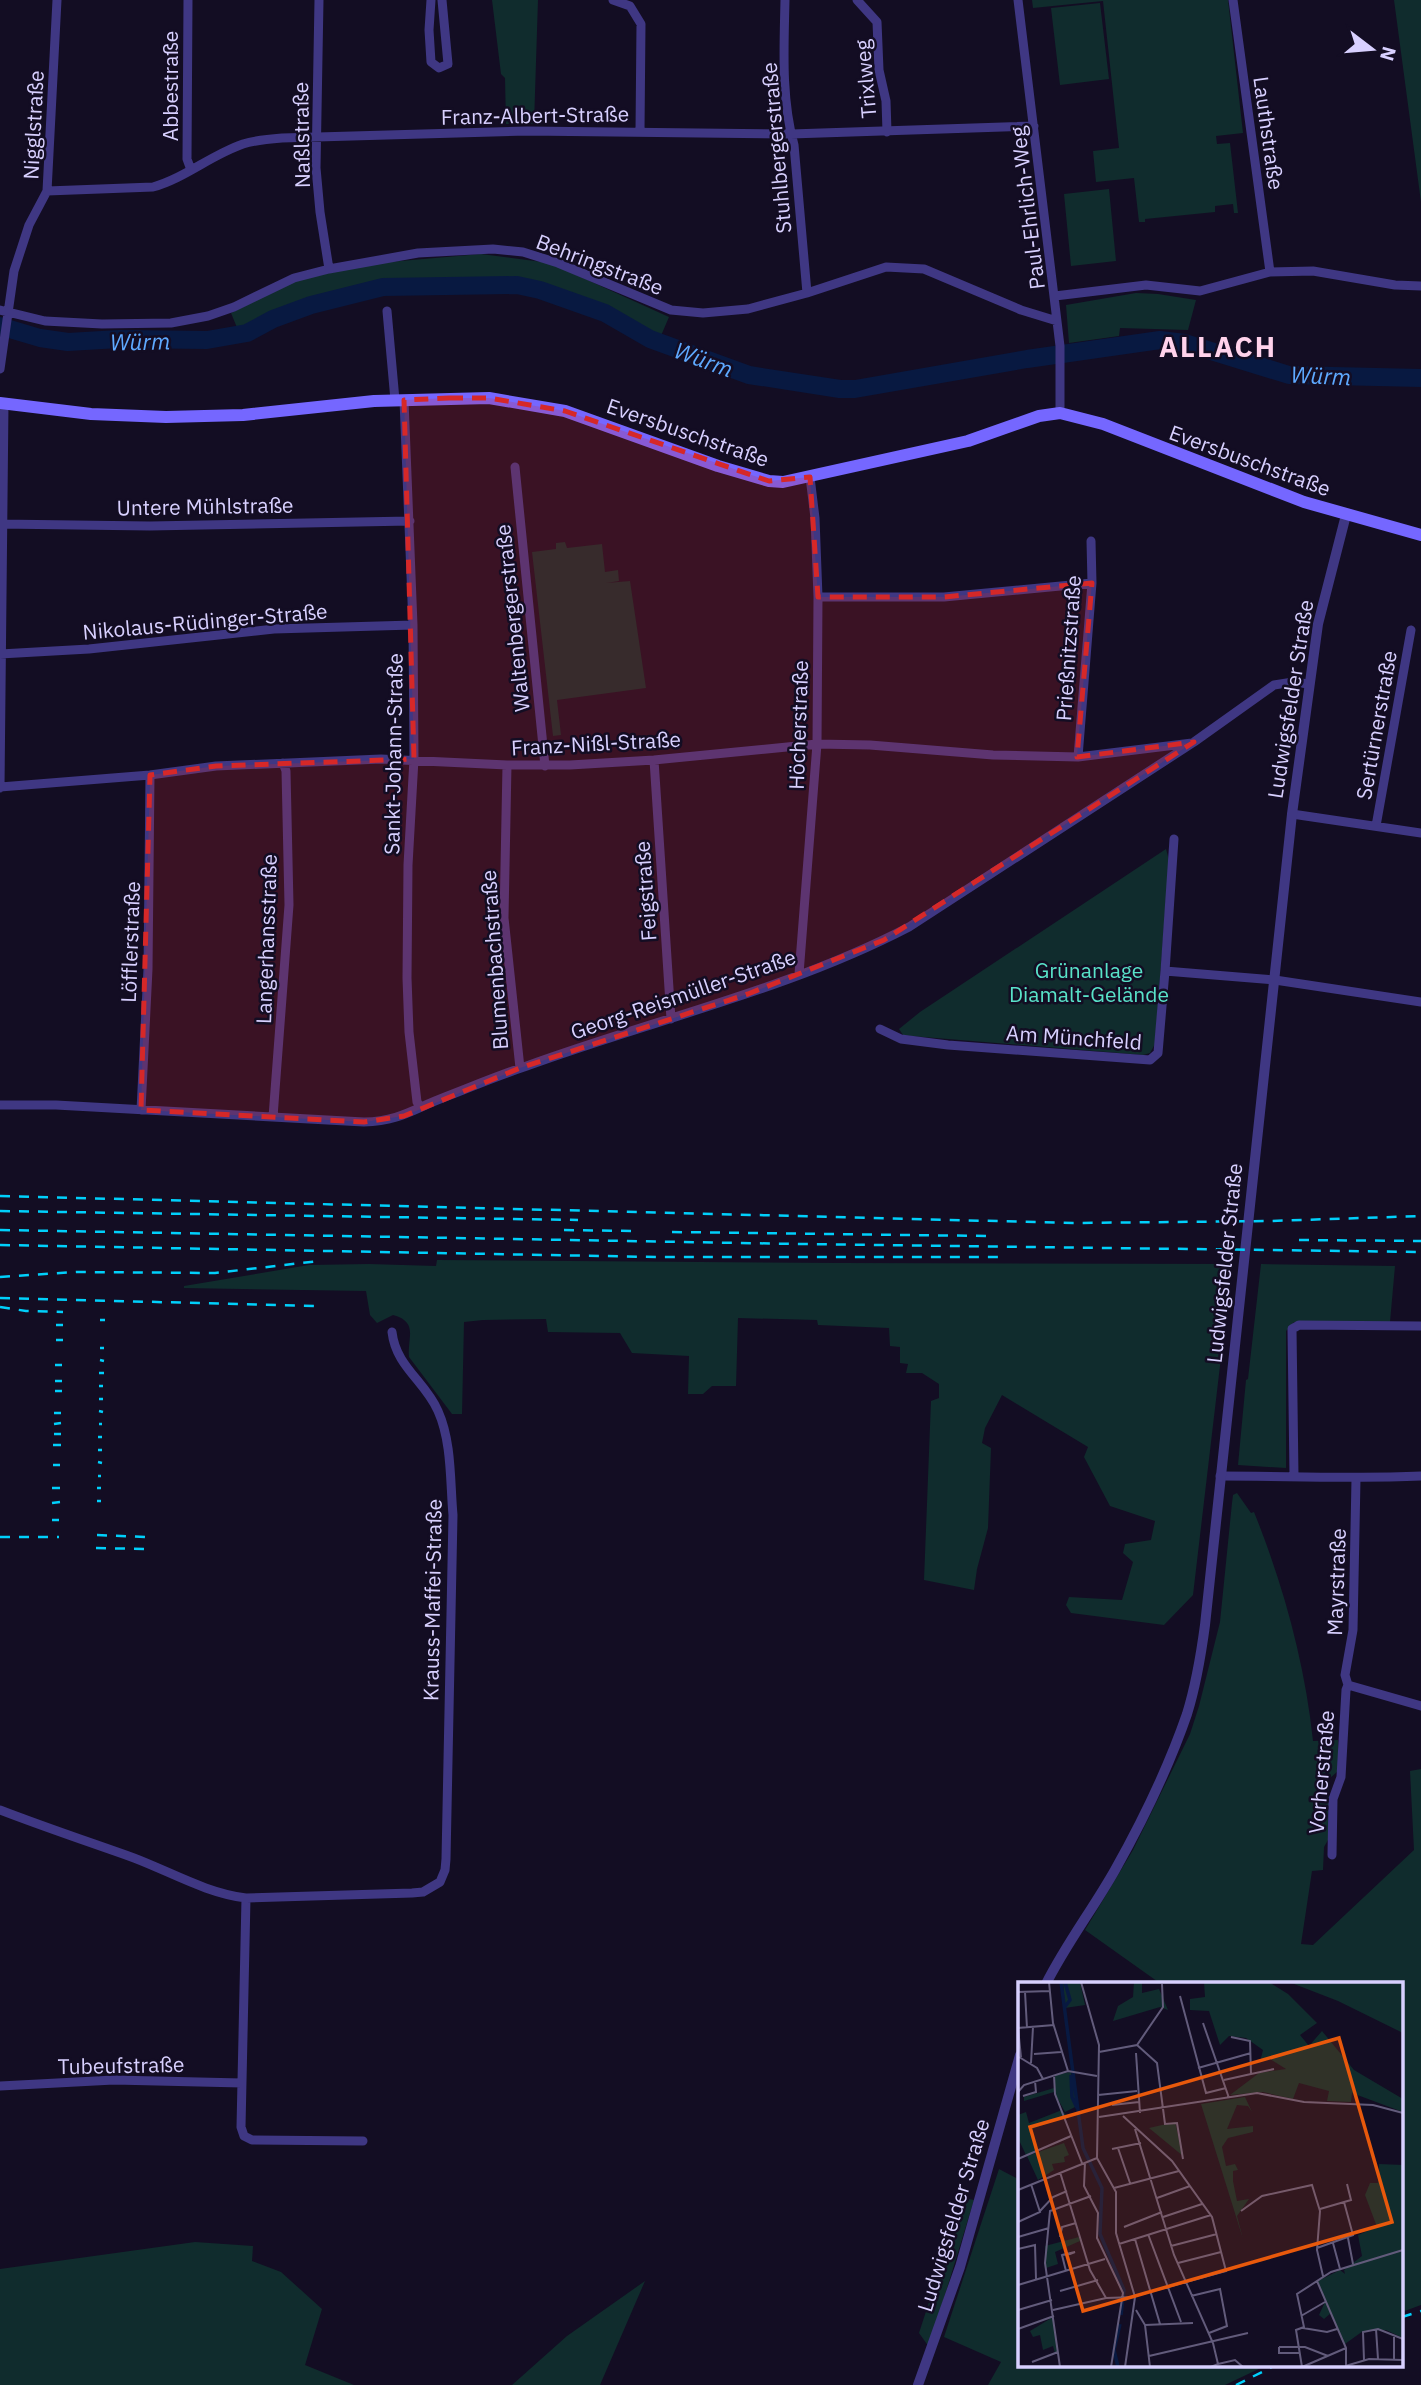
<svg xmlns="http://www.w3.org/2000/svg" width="1421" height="2385" font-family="'IBM Plex Sans',sans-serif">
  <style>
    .green { fill: #102c2d }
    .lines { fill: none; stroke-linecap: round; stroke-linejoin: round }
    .river { stroke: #081941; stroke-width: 18 }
    .minor { stroke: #3f3783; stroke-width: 9 }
    .tertiary { stroke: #3f3783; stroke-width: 10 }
    .secondary { stroke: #7567ff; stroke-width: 12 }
    .rail { stroke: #00d0fb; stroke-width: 2.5; stroke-dasharray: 10 9; stroke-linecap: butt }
    .marked { fill: #d62828; fill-opacity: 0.2; stroke: #d62828; stroke-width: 5; stroke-dasharray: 14 9; stroke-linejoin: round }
    .labels { text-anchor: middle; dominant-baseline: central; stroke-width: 5; stroke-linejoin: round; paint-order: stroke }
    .street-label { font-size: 21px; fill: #d8d0ff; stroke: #130d23 }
    .park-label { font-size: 21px; fill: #59e2c9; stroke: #130d23 }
    .water-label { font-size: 23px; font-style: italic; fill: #5ea9ff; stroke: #130d23 }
    .district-label { font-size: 28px; font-weight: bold; letter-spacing: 2px; fill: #ffd2eb; stroke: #130d23 }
    .inset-river { fill: none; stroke: #081941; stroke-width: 3.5 }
    .inset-road { fill: none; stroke: #625b7b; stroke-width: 2 }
    .view { fill: #e8590c; fill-opacity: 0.15; stroke: #e8590c; stroke-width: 3.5 }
    .inset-edge { fill: none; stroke: #d8d0ff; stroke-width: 3.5 }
  </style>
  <rect width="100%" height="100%" fill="#130d23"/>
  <!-- green -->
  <path class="green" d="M492,0h46l-4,124h-28l-1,-46 -4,-4z
    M1032,0h196l15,133 -27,3 1,8 13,-1 8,70h-4l-1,-9 -18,2v6l-70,7v3h-6l-5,-44 -38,4 -3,-31 26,-3 -16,-147 -70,7z
    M1394,0h27v202z
    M1100,3l9,76 -49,6 -9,-77z
    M1109,189l7,72 -45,5 -7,-72z
    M481,254l69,9 119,54 -9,21c-39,-28 -108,-56 -156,-60 -18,-2 -36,2 -54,2 -24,-1 -48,-3 -71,1l-113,33 -28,16 -7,-17 72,-37 86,-14z
    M1136,293l22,1 38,6 -8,30 -68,-2 -1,8 -50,7 -3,-38z
    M565,542l2,6 35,-4 3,28 13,-2 1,11 -13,2 24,-2 16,107 -89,12 4,35 -8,1 -21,-184 24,-3v-6z
    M1166,849l3,11 -14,184 -5,9 -7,2 -232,-19 -8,-1 -4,-6 21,-17z
    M437,1260l401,3 394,1 -39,331 -29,30 -93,-12 -5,-8 3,-8 53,3 11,-38 -10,-9 2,-9 26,-4 4,-19 -45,-15 -26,-49 4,-10 -86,-52 -17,33 -3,15 9,5 -3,80 -11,41 -3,21 -50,-10 7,-179 8,-3v-14l-17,-11h-16l2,-9 -8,-1v-16l-10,-1 -1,-18 -71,-3 -1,-5 -79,-2 -2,68h-24l-9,8h-15l1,-38 -57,-3 -12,-20 -72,-1 -2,-13 -63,1 -19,2 -2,92h-10l-43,-57c-2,-19 10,-35 -16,-42l-16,8 -7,-8 -4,-24 -182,-3v-2l125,-21 60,-1 67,2z
    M1261,1264l134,2 -5,56h-96l-8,9v137l-48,-3 8,-85 2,-1z
    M1237,1493l14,20 3,-1c29,72 51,151 59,229l25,-1v31l-9,8 -1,61 -4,7 -1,23 -11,1 -11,73 12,1 101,-95 -4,-79 11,-2v536l-19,7v-328h-241l-76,-54 48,-80 57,-116 9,-28 21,-84 12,-119 1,-8z
    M999,2169l21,11v186h245l-40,19h-237l13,-23 -57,-25z
    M969,2199l5,1 -45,147 -10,-14 36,-111z
    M195,2242l58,4 -1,15 29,11 41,37 -17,56 49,20h-354v-116z
    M645,2281l-45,104h-88l55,-49z"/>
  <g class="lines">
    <!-- river -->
    <path class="river" d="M0,326l40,12 28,4 51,-3 88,1 40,-7 26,-14 38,-14 72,-18 134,-2 23,5 65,23 45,26 99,36 91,14h15l172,-30 133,-19 25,3 104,32 132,3"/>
    <!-- minor -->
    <path class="minor" d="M188,0l-1,159 4,11
      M319,0l-3,168 4,44 9,57
      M431,0l-2,30 2,32 8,6 9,-4 -6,-64
      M613,0l17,6 11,18 -1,107
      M785,0c-1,48 -4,98 9,145l13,148
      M857,0l20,22 2,48 7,31 1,31
      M1018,0l42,346v67
      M1233,0l37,272
      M47,191l106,-4c32,-9 58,-32 90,-43 13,-4 26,-5 39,-6l245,-7 264,3 243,-8
      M1055,296l91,-11 54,6 70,-19 43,-1 82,14 26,1
      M0,310l45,11 57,3 69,-1 37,-7 26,-9 60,-29 35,-9 89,-16 75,-4 30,3 35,11 113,47 32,3 45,-4 59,-16 79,-26 38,2 97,41 36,11
      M387,311l8,89
      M0,369l14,-98 15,-46 18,-34 10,-191
      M404,400l9,225 1,134 -6,106 -1,113 2,54 8,70 4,5
      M515,467l30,299
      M0,524l150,2 260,-5
      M818,597h126l148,-14
      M0,654l89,-5 185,-20 139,-4
      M1078,757l14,-174 -1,-42
      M654,760l17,259
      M507,765l-3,153 16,150
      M0,787l150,-12 66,-9 165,-7 126,6h63l84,-5 163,-16 53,1 123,10 85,2 114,-14
      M0,788l4,-385
      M1292,814l129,19
      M1376,826l35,-196
      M1165,971l9,-132
      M799,974l18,-230 1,-147 -3,-79 -5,-41
      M880,1029l21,10 47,6 202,15 8,-7 7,-82 110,9 146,22
      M0,1105h56l308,17c36,-1 49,-13 81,-25 26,-10 52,-21 79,-30 128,-47 264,-77 385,-140l285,-185 80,-57 19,-3 16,2
      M141,1110l7,-141 2,-194
      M273,1117l16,-212 -3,-134 -3,-8
      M1220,1476c67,0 134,3 201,0
      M1294,1476l-2,-147 7,-4 122,1
      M1348,1685l-3,-10 8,-45 3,-151
      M0,1810c44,17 89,32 134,48 37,14 72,35 112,40l166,-5 11,-1 17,-10 5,-12 1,-11 7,-344c-3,-33 -1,-73 -15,-104 -13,-30 -42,-44 -46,-79
      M1332,1855l1,-56 8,-22 5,-87 2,-5 73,21
      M246,1898l-5,229 3,9 8,4 111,1
      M0,2086l114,-6 128,3"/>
    <!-- tertiary -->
    <path class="tertiary" d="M1046,1984c20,-40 47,-75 69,-114 27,-48 54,-104 72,-156 9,-29 14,-59 18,-89l87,-811 26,-190 28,-109
      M918,2385l42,-118 60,-212"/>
    <!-- secondary -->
    <path class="secondary" d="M0,403l91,11 75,3 77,-2 131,-14 115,-3 76,13 153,55 51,15 14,1 185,-41 71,-25 21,-3 43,11 201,78 117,33"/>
    <!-- rail -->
    <path class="rail" d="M0,1196l1073,27 198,-2 150,-5
      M0,1211l578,9
      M0,1230l799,14 622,8
      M564,1230l73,1
      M672,1232l315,4
      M1299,1240l122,1
      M0,1245l656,12h348
      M0,1277l76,-5 139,1 104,-12
      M0,1298l314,8
      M0,1307l26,4 37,1
      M100,1320h5
      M56,1325h7
      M56,1340h7
      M100,1348h4
      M100,1360l4,1
      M55,1365h7
      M99,1373h5
      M55,1381h7
      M99,1386h4
      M55,1391h7
      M99,1399h4
      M99,1411l4,1
      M54,1413h7
      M54,1424l7,-1
      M99,1424h3
      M54,1434h7
      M98,1437h4
      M53,1445h8
      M98,1450h4
      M98,1462l4,1
      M53,1465h7
      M98,1476h3
      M52,1488h8
      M97,1488h4
      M97,1501h4
      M52,1503l8,-1
      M52,1520h7
      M97,1535l48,2
      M0,1537h59
      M96,1548l49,1
      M1402,2317l19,-6
      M1236,2385l38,-19"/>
  </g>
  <!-- marked area -->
  <path class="marked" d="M449,398h40l76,13 204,70 41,-4 8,120h126l148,-14 -15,174 117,-15 -310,198 -136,54 -228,74 -116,48 -40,6 -223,-12 9,-335 66,-9 198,-7 -10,-359z"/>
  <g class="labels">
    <!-- street labels -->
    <g class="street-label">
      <text transform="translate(865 79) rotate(-95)">Trixlweg</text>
      <text transform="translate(170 86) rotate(-90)">Abbestraße</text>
      <text transform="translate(535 115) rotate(-1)">Franz-Albert-Straße</text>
      <text transform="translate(33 125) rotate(-87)">Nigglstraße</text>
      <text transform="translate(1269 133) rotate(82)">Lauthstraße</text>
      <text transform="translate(301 135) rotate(-91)">Naßlstraße</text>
      <text transform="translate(776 148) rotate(-95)">Stuhlbergerstraße</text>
      <text transform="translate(1027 208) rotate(-97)">Paul-Ehrlich-Weg</text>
      <text transform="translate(600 264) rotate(21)">Behringstraße</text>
      <text transform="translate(688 432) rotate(19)">Eversbuschstraße</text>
      <text transform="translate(1250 460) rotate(20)">Eversbuschstraße</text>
      <text transform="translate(205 506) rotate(-1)">Untere Mühlstraße</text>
      <text transform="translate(512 618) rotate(-96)">Waltenbergerstraße</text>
      <text transform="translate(205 621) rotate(-5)">Nikolaus-Rüdinger-Straße</text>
      <text transform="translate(1068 648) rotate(-86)">Prießnitzstraße</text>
      <text transform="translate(1290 699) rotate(-81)">Ludwigsfelder Straße</text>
      <text transform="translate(798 725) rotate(-88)">Höcherstraße</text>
      <text transform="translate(1376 725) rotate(-80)">Sertürnerstraße</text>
      <text transform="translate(596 743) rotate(-3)">Franz-Nißl-Straße</text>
      <text transform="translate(393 754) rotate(-89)">Sankt-Johann-Straße</text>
      <text transform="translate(645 891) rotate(-94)">Feigstraße</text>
      <text transform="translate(266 939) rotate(-88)">Langerhansstraße</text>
      <text transform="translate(130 942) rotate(-88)">Löfflerstraße</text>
      <text transform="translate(494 960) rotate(-94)">Blumenbachstraße</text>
      <text transform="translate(683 994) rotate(-19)">Georg-Reismüller-Straße</text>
      <text transform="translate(1074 1037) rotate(4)">Am Münchfeld</text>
      <text transform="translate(1224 1263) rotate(-84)">Ludwigsfelder Straße</text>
      <text transform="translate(1336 1582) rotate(-88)">Mayrstraße</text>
      <text transform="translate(432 1600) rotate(-89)">Krauss-Maffei-Straße</text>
      <text transform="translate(1321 1772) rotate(-85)">Vorherstraße</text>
      <text transform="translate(121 2065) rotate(-1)">Tubeufstraße</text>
      <text transform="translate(953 2215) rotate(-73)">Ludwigsfelder Straße</text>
    </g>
    <!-- park labels -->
    <g class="park-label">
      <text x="1089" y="970">Grünanlage<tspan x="1089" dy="24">Diamalt-Gelände</tspan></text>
    </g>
    <!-- water labels -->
    <g class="water-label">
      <text transform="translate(140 341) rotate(-1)">Würm</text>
      <text transform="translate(704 359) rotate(20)">Würm</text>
      <text transform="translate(1321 375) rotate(3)">Würm</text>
    </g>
    <!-- district labels -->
    <g class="district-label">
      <text x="1218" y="346">ALLACH</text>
    </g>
  </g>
  <!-- overview -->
  <g transform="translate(1018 1982)">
    <rect width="385" height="385" fill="#130d23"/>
    <path d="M45,0h17l5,23 -20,3zM116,0h8v11l17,-4 9,21 -8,-3 -47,14 5,-15 15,-9zM186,0h65l19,12 29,29 -17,12 9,11 13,-15 32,39 49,29v13l-51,-19 -1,9 -24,-1 2,-10 -30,-8 -6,16 -30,-7 -33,3 29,-22 27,-4 -16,-10 -10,3 3,-12 -17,-12 -17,-2 -9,9 -11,-34 -19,-1v-11l15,-2zM271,0h114v51l-65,-32zM53,90l6,34 -12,6 -11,-20 -30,9v-4l30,-9 1,-13zM227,115l7,15 -4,-6 -11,-1 -10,24 26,-3v6l-25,6 -6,9 4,19 9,-2 3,6 -5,1v10l4,20 12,-2 -12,17 6,23 -42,-135zM44,128l4,5 -36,15 7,20 -11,5 -8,-17v-23l8,-3 3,11zM157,140l8,34 -34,-28zM46,161l5,12 -5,2 1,5 -13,2 2,6 -16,10 -11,-24zM361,182l24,1v173l-17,-8 -23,1 -18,13 -14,-31 -7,6 -5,-4 6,-13 -7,-21 22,-11 5,4 -1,-4 18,-14 -4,-21 19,-8 -12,-32 5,-12h8zM61,255l1,4 -25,11 3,12 -12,4 -1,-22zM35,335l5,35 -3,1 -2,-7 -10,4 -3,-15 -7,2 -3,-6z" fill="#102c2d"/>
    <path class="inset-river" d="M43,0l22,166 19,40 -2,46 24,56 -3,25M46,26l6,-8 -5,-18M53,93l1,22 5,11M100,385l-4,-17 6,-26"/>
    <path class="inset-road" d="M31,0l4,41 15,48M63,0l18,63 -2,113 19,34v41l19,64 -10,70M0,10l32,-1M7,10l2,36M162,14l26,97 20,-5M185,41l26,75M213,55l19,4 1,33 23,-5M119,63l20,18 8,61 12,-1 6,36M81,70l38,-7 26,-38 -1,-23M118,71l4,60M16,72l27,-2M1,75l18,11 6,11M3,75l-3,-29 36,-3M13,81l2,-36M180,86l53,-15M36,93l1,19 27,69M206,98l27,-6M0,110l6,-7 44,-14 29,5M80,113l39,-4M5,114l13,-4 -1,-11M94,123l27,-3M105,134l49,45 40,56 14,54 -91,25M81,135l158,-24 47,9 69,3 30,8M117,147l39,126 39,88 5,21 -7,3M100,166l12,35M94,167l29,-6M0,177l53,-23M67,180l-1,24 14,27 -1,25 26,55 -12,74M42,190l30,98 16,28M96,206l65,-17M0,208l79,-32M139,216l33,-12M302,227l31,-9 -4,-16M22,229l13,-14 14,-6M223,229l21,-15 50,-11 8,26 -3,39 6,26M145,235l39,-13M0,240l22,-10 -9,-28M106,245l38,-15M130,252l33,88M0,255l31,-9M42,255l2,-10 14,-4M330,256l5,26M117,257l25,85M315,261l7,26M101,262l92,-29M153,264l46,-12M299,266l36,-13 -9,-33M0,267l17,-4 1,34M44,273l13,-3 -5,2 -8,1 4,16M160,281l43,-11M299,299l29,67v19M0,303l87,-26M42,309l38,-11M173,314l29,-7 7,37 -18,7M0,328l34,-10M35,328l53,-12 29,-1M118,328l9,15 5,42M283,334l24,-14M127,343l48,-2M285,346l24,4 10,-3M0,347l36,-13M358,347l2,30M261,365h26l23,9M261,365v6h21M131,374l99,-23M376,377v-24M346,378l-1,-28 15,-3 25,10M14,380l26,-10M200,382l17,-4 8,7M42,385l-15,-104 5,-52 41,-15M284,385l-6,-37 8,-3 -7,-33 34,-22 72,-22M284,385l44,-19M324,385l27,-8 34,1"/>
    <path class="view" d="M321,56l53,184 -309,89 -53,-184z"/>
    <rect width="385" height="385" class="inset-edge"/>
  </g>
  <!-- north arrow -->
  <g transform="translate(1372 49) rotate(106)" stroke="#130d23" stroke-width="5" paint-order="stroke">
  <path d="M0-5L12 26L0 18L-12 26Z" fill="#d8d0ff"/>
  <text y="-10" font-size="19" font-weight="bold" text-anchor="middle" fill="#d8d0ff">N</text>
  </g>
</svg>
